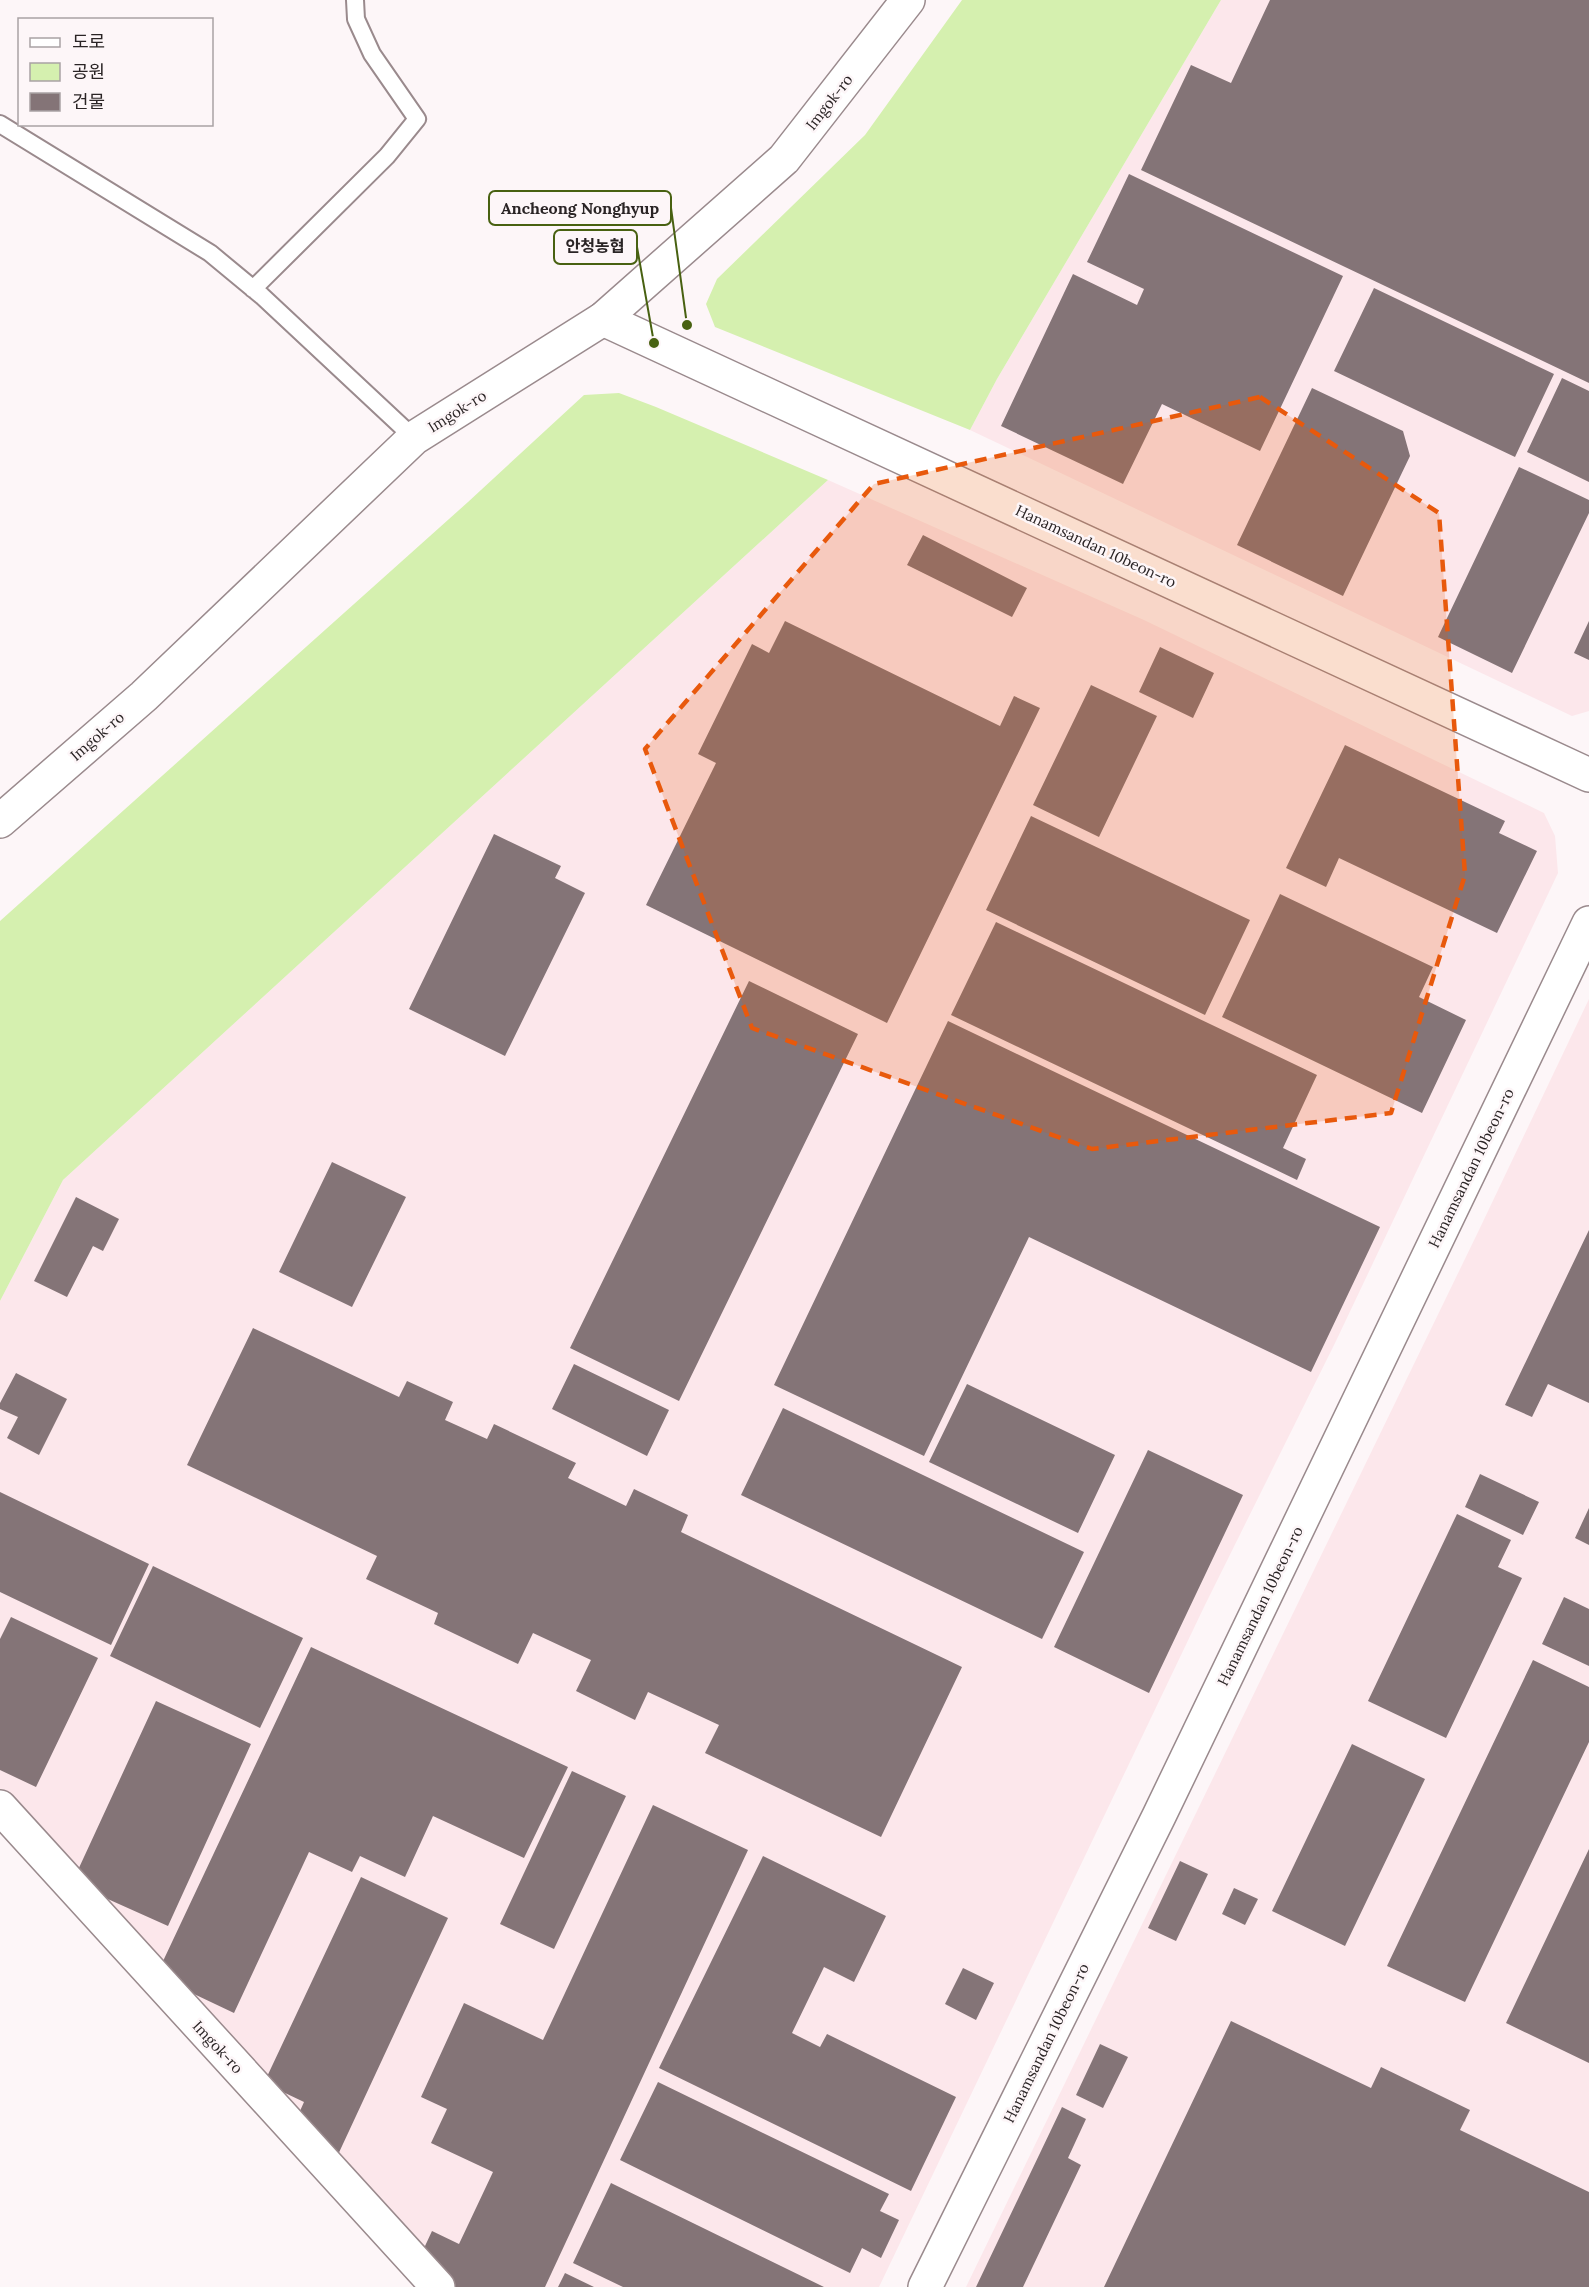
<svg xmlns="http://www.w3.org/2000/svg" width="1589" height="2287" font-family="Lora,'Noto Sans KR',serif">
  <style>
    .built { fill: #fce7eb }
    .green { fill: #d5f0af }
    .building { fill: #847477 }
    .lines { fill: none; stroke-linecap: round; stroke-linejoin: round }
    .lane-casing { stroke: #9a8a8d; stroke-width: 20 }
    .street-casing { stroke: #9a8a8d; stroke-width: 36 }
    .secondary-casing { stroke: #9a8a8d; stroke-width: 36 }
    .lane { stroke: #fff; stroke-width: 16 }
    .street { stroke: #fff; stroke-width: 33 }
    .secondary { stroke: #fff; stroke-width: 33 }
    .marked { fill: #e8590c; fill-opacity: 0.2; stroke: #e8590c; stroke-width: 4.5; stroke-dasharray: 12 8; stroke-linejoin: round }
    .labels { text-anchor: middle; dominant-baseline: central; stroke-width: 5; stroke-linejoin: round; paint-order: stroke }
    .street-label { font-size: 15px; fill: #2a2425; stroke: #fdf6f8 }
    .leader { fill: none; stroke: #486111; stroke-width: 2 }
    .callout-dot { fill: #486111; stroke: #fdf6f8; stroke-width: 2 }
    .callout { fill: #fdf6f8; stroke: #486111; stroke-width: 2 }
    .callout-label { font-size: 16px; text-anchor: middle; font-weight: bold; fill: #2a2425 }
  </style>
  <rect width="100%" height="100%" fill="#fdf6f8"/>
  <!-- built -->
  <path class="built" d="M1221,0h368v711l-17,5 -602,-286 27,-51z
    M828,480l316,140 400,193 11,23 3,37 -222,468 -132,266 -325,680h-451l-428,-472v-514l63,-121z
    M1589,999v1288h-623l513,-1057z"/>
  <!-- green -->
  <path class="green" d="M962,0h259l-224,379 -27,51 -255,-103 -9,-23 11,-25 148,-144z
    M619,393l37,14 172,73 -765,700 -63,121v-380l468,-419 116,-107z"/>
  <!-- building -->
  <path class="building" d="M1270,0h319v383l-448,-213 50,-105 40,18z
    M1129,174l214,102 -83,175 -98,-47 -39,80 -122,-58 72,-152 64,31 7,-16 -57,-27z
    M1374,288l180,86 -39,83 -181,-86z
    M1562,378l27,13v91l-62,-30z
    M1312,388l91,43 7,25 -67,140 -106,-51z
    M1519,467l70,33v13l-77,160 -74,-36z
    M923,535l104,53 -15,29 -105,-52z
    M785,621l215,105 14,-30 26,12 -153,315 -241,-118 70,-142 -18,-9 54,-110 17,9z
    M1589,621v39l-15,-7z
    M1160,647l54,26 -21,45 -54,-26z
    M1091,685l66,31 -58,121 -66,-32z
    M1345,745l160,76 -6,12 38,18 -40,82 -158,-75 -13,29 -40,-19z
    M1031,816l219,104 -45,95 -219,-105z
    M494,834l67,32 -6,12 30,15 -80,163 -96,-47z
    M1280,894l153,73 -14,30 47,23 -44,93 -200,-96z
    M996,922l321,153 -34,73 23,11 -9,21 -346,-165z
    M749,981l109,53 -179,367 -109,-53z
    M948,1021l432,206 -69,145 -282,-135 -105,219 -150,-71z
    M332,1162l74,35 -54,110 -73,-35z
    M76,1197l43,22 -16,32 -10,-5 -26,51 -33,-16z
    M1589,1230v173l-41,-19 -16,33 -27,-12z
    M253,1328l146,69 8,-16 46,21 -8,18 42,19 7,-15 82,39 -8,15 58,28 8,-17 54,26 -7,17 281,135 -81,170 -176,-84 14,-28 -71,-33 -13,28 -59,-29 15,-31 -58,-27 -15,31 -84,-40 4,-11 -72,-34 11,-23 -190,-91z
    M574,1364l95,46 -22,46 -95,-47z
    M16,1373l51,26 -28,56 -32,-17 11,-21 -18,-8v-6z
    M967,1384l148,71 -37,78 -149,-71z
    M783,1408l301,144 -42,87 -301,-144z
    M1148,1450l95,45 -94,198 -95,-46z
    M1480,1474l59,28 -16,33 -58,-28z
    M0,1492l149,72 -38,81 -111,-53z
    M1589,1508v37l-14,-7z
    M1457,1514l54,26 -13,27 24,11 -76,160 -78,-37z
    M153,1566l150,72 -43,90 -150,-72z
    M1564,1597l25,12v57l-47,-22z
    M11,1617l87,41 -62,129 -36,-17v-131z
    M311,1647l257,120 -44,91 -91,-42 -28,61 -45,-21 -8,16 -43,-20 -75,161 -78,-37z
    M1533,1660l56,27v55l-124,260 -78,-36z
    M156,1701l95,43 -83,182 -96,-43z
    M1352,1744l73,35 -80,167 -73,-35z
    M572,1771l54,25 -72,153 -54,-25z
    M653,1805l95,45 -203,437h-98l-28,-28 13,-28 27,13 34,-72 -62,-29 16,-34 -26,-12 43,-94 79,37z
    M1589,1849v214l-83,-40z
    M763,1856l123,60 -32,66 -30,-15 -32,66 28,14 7,-13 129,63 -45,94 -252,-123z
    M1180,1861l28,13 -32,67 -28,-13z
    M361,1877l87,41 -112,241 -40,-39 8,-18 -40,-19z
    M1234,1888l24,11 -13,26 -23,-11z
    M963,1968l31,15 -18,37 -31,-16z
    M1231,2021l140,67 10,-21 89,43 -10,20 129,62v95h-485z
    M1100,2044l28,13 -25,51 -27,-13z
    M658,2082l231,112 -9,17 19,9 -18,38 -19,-10 -12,25 -230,-113z
    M1062,2107l24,12 -18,39 13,7 -58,122h-47z
    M611,2183l213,104h-201l-50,-24z
    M565,2273l29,14h-36z"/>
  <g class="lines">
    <!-- lane casing -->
    <g class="lane-casing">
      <path id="lane" d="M0,124l210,129 52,43 152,142
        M253,289l134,-133 30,-37 -45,-65 -16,-35 -1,-19"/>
    </g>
    <!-- street casing -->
    <g class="street-casing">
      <path id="street" d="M603,319l986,456
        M925,2287l234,-471 430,-893"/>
    </g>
    <!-- secondary casing -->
    <g class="secondary-casing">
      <path id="secondary" d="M0,821l144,-125 270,-258 189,-119 181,-160 124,-159
        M0,1807l438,480"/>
    </g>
    <!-- lane -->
    <use href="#lane" class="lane"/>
    <!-- street -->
    <use href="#street" class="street"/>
    <!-- secondary -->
    <use href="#secondary" class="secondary"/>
  </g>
  <!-- marked area -->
  <path class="marked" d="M1260,397l179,116 26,362 -74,238 -299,36 -340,-121 -107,-279 229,-265z"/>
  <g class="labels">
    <!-- street labels -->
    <g class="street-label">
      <text transform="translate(829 102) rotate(-52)">Imgok-ro</text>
      <text transform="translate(457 411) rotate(-32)">Imgok-ro</text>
      <text transform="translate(1096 546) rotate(25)">Hanamsandan 10beon-ro</text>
      <text transform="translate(97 736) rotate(-41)">Imgok-ro</text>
      <text transform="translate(1471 1168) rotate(-64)">Hanamsandan 10beon-ro</text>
      <text transform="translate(1260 1606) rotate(-64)">Hanamsandan 10beon-ro</text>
      <text transform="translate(1046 2043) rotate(-64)">Hanamsandan 10beon-ro</text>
      <text transform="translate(218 2047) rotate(47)">Imgok-ro</text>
    </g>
  </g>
  <!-- callouts -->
  <path class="leader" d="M687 325L671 208M654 343L637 247"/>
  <g class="callout-dot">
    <circle cx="687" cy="325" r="6"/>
    <circle cx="654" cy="343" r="6"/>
  </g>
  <g class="callout">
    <rect x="489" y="191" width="182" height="34" rx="6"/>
    <rect x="554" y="230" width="83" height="34" rx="6"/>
  </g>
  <g class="callout-label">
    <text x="580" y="214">Ancheong Nonghyup</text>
    <text x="595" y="252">안청농협</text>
  </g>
  <!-- legend -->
  <rect x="18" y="18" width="195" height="108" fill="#fdf6f8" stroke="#a9a2a4" stroke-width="1.5"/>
  <rect x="30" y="38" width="30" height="9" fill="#ffffff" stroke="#a9a2a4" stroke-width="1.5"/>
  <text x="72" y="48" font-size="18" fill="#2a2425">도로</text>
  <rect x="30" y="63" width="30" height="18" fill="#d5f0af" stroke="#a9a2a4" stroke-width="1.5"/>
  <text x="72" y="78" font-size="18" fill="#2a2425">공원</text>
  <rect x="30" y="93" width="30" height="18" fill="#847477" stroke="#a9a2a4" stroke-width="1.5"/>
  <text x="72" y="108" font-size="18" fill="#2a2425">건물</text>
</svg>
